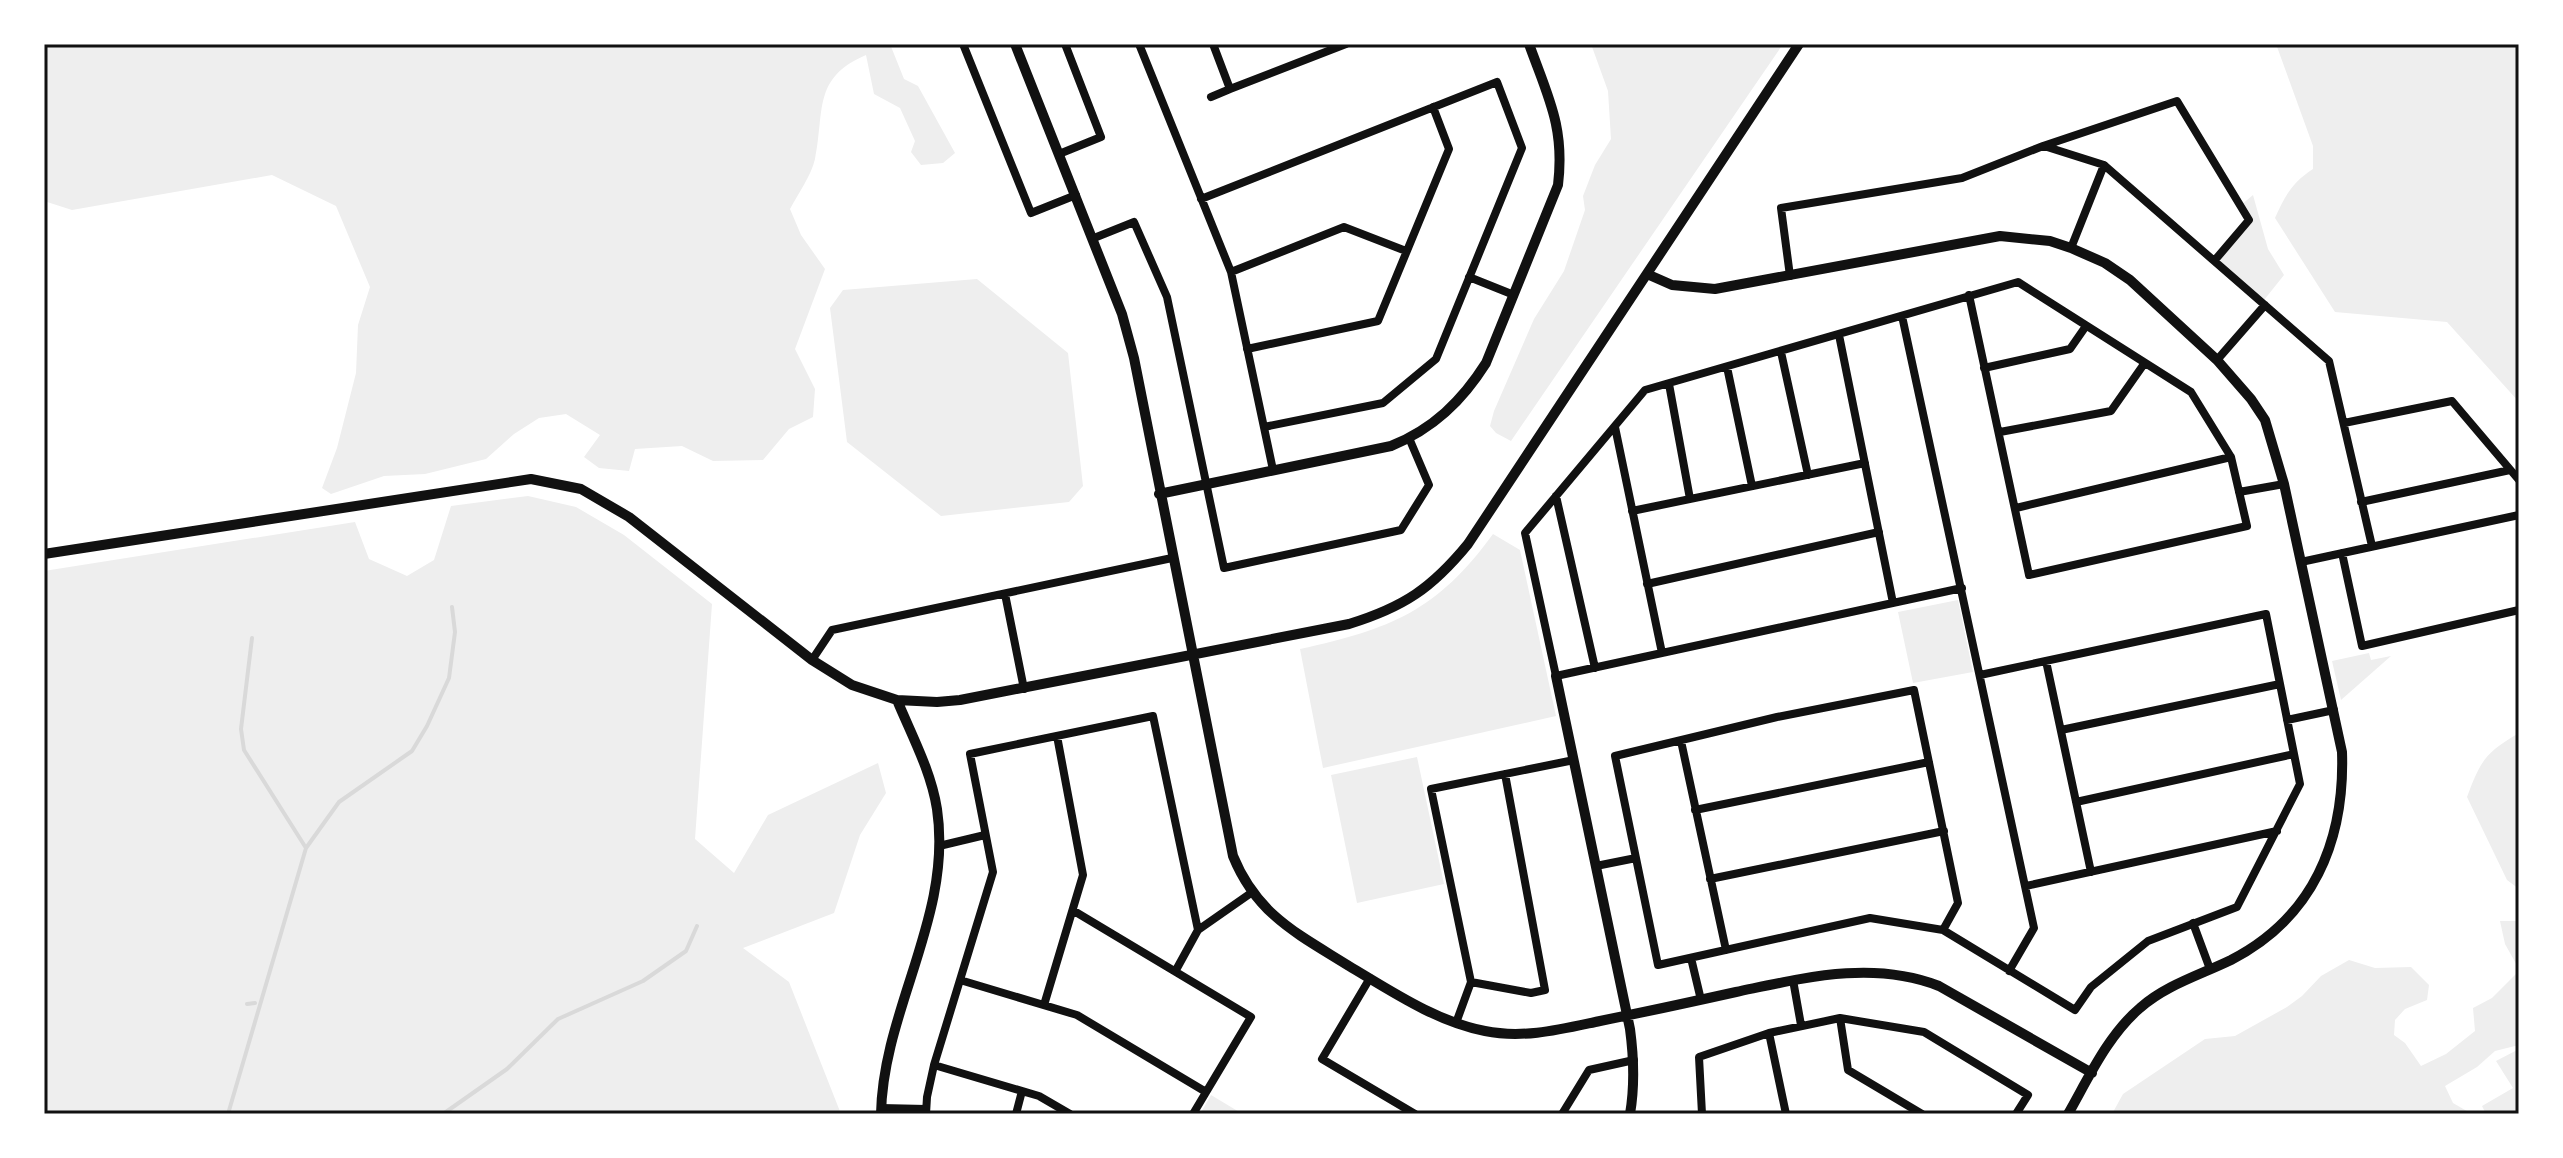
<svg xmlns="http://www.w3.org/2000/svg" width="2563" height="1158" font-family="'IBM Plex Sans',sans-serif">
  <style>
    .green { fill: #eee }
    .lines { fill: none; stroke-linecap: round; stroke-linejoin: round }
    .stream { stroke: #d9d9d9; stroke-width: 4 }
    .minor { stroke: #111; stroke-width: 8 }
    .tertiary { stroke: #111; stroke-width: 10 }
    .neatline { fill: none; stroke: #111; stroke-width: 3 }
  </style>
  <rect width="100%" height="100%" fill="#fff"/>
  <!-- green -->
  <path class="green" d="M44,44h846l14,35 14,7 37,67 -12,10 -22,2 -10,-13 4,-11 -15,-33 -26,-14 -8,-39c-54,23 -41,56 -51,104 -4,17 -17,35 -25,50l11,26 24,34 -30,80 20,40 -2,28 -24,12 -26,31 -50,1 -31,-15 -47,3 -6,22 -30,-3 -15,-11 16,-22 -34,-21 -27,4 -25,16 -28,25 -61,15 -41,2 -53,18 -9,-6 15,-40 19,-75 2,-48 12,-38 -34,-81 -64,-31 -200,35 -28,-9z
    M1591,44h192l-272,397 -15,-8 -6,-7 4,-15 40,-92 30,-48 21,-61 -2,-14 12,-31 16,-26 -3,-48z
    M2276,44h243v358l-72,-80 -112,-10 -60,-94c10,-23 18,-36 38,-49v-23z
    M2253,195l15,54 16,26 -20,25 -49,-40 33,-40 -7,-15z
    M977,279l91,74 15,133 -14,16 -128,14 -94,-74 -17,-134 13,-18z
    M528,496l48,11 48,28 88,69 -17,235 39,34 34,-58 110,-52 8,30 -26,42 -26,78 -91,35 46,34 52,132h-797v-543l311,-49 14,37 38,17 27,-16 17,-54z
    M1493,534l27,16 36,166 -233,52 -23,-119c91,-20 137,-38 193,-115z
    M1958,600l15,72 -60,11 -15,-71z
    M2369,653l2,7 20,-4 -50,44 -9,-39z
    M2519,733v156l-12,-9 -40,-83c14,-37 18,-44 52,-64z
    M1417,757l27,127 -87,19 -26,-128z
    M2500,921h19v48l-14,-25z
    M2349,960l26,8 36,-1 18,18 -2,15 -22,9 -10,11 -1,15 11,8 16,23 25,-12 29,-23 -2,-23 19,-10 27,-27v74l-24,6 -18,16 -32,19 8,17 19,11h-360l11,-20 82,-55 30,-3 52,-29 15,-11 19,-20z
    M2519,1049v59l-7,6h-26l-4,-8 31,-18 -17,-27z
    M1211,1095l30,18 2,1h-43z"/>
  <g class="lines">
    <!-- stream -->
    <path class="stream" d="M252,638l-11,91 3,21 62,98
      M247,1004l8,-1
      M228,1114l78,-266 33,-46 73,-51 15,-25 22,-48 6,-46 -3,-25
      M443,1114l64,-45 51,-50 85,-38 43,-30 11,-25"/>
    <!-- minor -->
    <path class="minor" d="M963,44l68,169 45,-18
      M1139,44l92,228 42,198
      M1213,44l17,45 116,-45
      M1211,97l19,-8
      M2044,146l60,19 225,196 43,185
      M1059,154l42,-17 -36,-93
      M1201,199l296,-117 25,66 -86,211 -53,44 -119,24
      M1094,238l40,-16 33,75 57,271 177,-38 28,-45 -20,-47
      M2071,248l33,-83
      M1231,272l113,-45 62,24
      M1790,276l-9,-68 181,-30 81,-32 134,-45 72,119 -34,40
      M1469,277l45,18
      M1902,316l132,612 -25,43
      M1839,335l54,268
      M1247,349l131,-28 71,-172 -16,-42
      M1781,352l27,123
      M2217,360l48,-55
      M1727,367l25,119
      M1984,368l86,-19 16,-23
      M1669,384l21,115
      M2344,423l108,-22 67,79
      M1615,427l47,226
      M2000,432l111,-21 33,-47
      M2239,492l45,-8
      M1556,496l39,172
      M2361,502l149,-32
      M2016,508l215,-51
      M1632,511l233,-48
      M2342,553l20,93 157,-36
      M2301,562l218,-47
      M1647,584l232,-52
      M1962,588l-406,88 -31,-143 120,-143 373,-108 173,110 40,65 16,69 -218,49 -60,-280
      M1005,594l19,95
      M812,660l20,-30 340,-72
      M2046,661l45,211
      M2287,720l47,-10
      M2061,730l219,-46
      M1681,741l45,209
      M2076,802l218,-48
      M1695,810l234,-48
      M939,846l46,-11
      M1596,866l40,-8
      M1710,879l234,-48
      M2026,886l251,-55
      M1074,911l177,106 -58,97
      M2193,923l17,46
      M1943,930l15,-27 -44,-213 -137,27 -162,39 43,209 212,-47 73,12 132,80 16,-23 57,-46 89,-34 63,-123 -34,-170 -286,61
      M1691,958l10,42
      M1176,970l22,-40 53,-37
      M1370,978l-48,81 93,55
      M960,980l117,35 129,77
      M1793,980l8,45
      M1471,982l60,11 14,-3 -40,-216
      M1044,1005l39,-130 -26,-139
      M1840,1018l8,52 74,44
      M1456,1023l15,-41 -40,-193 143,-29
      M1769,1033l17,81
      M934,1065l105,31 31,18
      M881,1108l45,1
      M926,1114l1,-17 7,-32 59,-193 -23,-118 183,-38 45,214
      M1016,1114l6,-23
      M1562,1114l27,-44 45,-10
      M1702,1114l-3,-57 70,-24 71,-15 84,14 104,63 -12,19"/>
    <!-- tertiary -->
    <path class="tertiary" d="M1015,44l107,270 12,44 99,498c24,59 65,78 116,110 42,25 88,56 136,65 39,8 77,-2 115,-10 45,-9 91,-19 136,-29 68,-14 136,-32 203,-6l153,87
      M1647,274l25,11 43,4 285,-53 50,5 21,7 34,15 25,17 87,80 34,39 14,21 19,64 58,268c3,89 -29,166 -111,208 -31,15 -65,25 -91,48 -32,27 -52,71 -72,106
      M1159,494l232,-48c42,-17 71,-45 95,-83l72,-178c7,-58 -10,-88 -29,-141
      M44,554l487,-75 50,10 48,28 183,143 40,25 45,15 40,2 23,-2 389,-76c55,-17 83,-36 119,-80l331,-500
      M1556,676l74,353c4,30 5,56 0,85
      M881,1114c2,-105 72,-198 56,-305 -6,-38 -25,-73 -40,-109"/>
  </g>
  <!-- border -->
  <rect width="2563" height="1158" fill="none" stroke="#ffffff" stroke-width="92"/>
  <rect x="46" y="46" width="2471" height="1066" class="neatline"/>
</svg>
